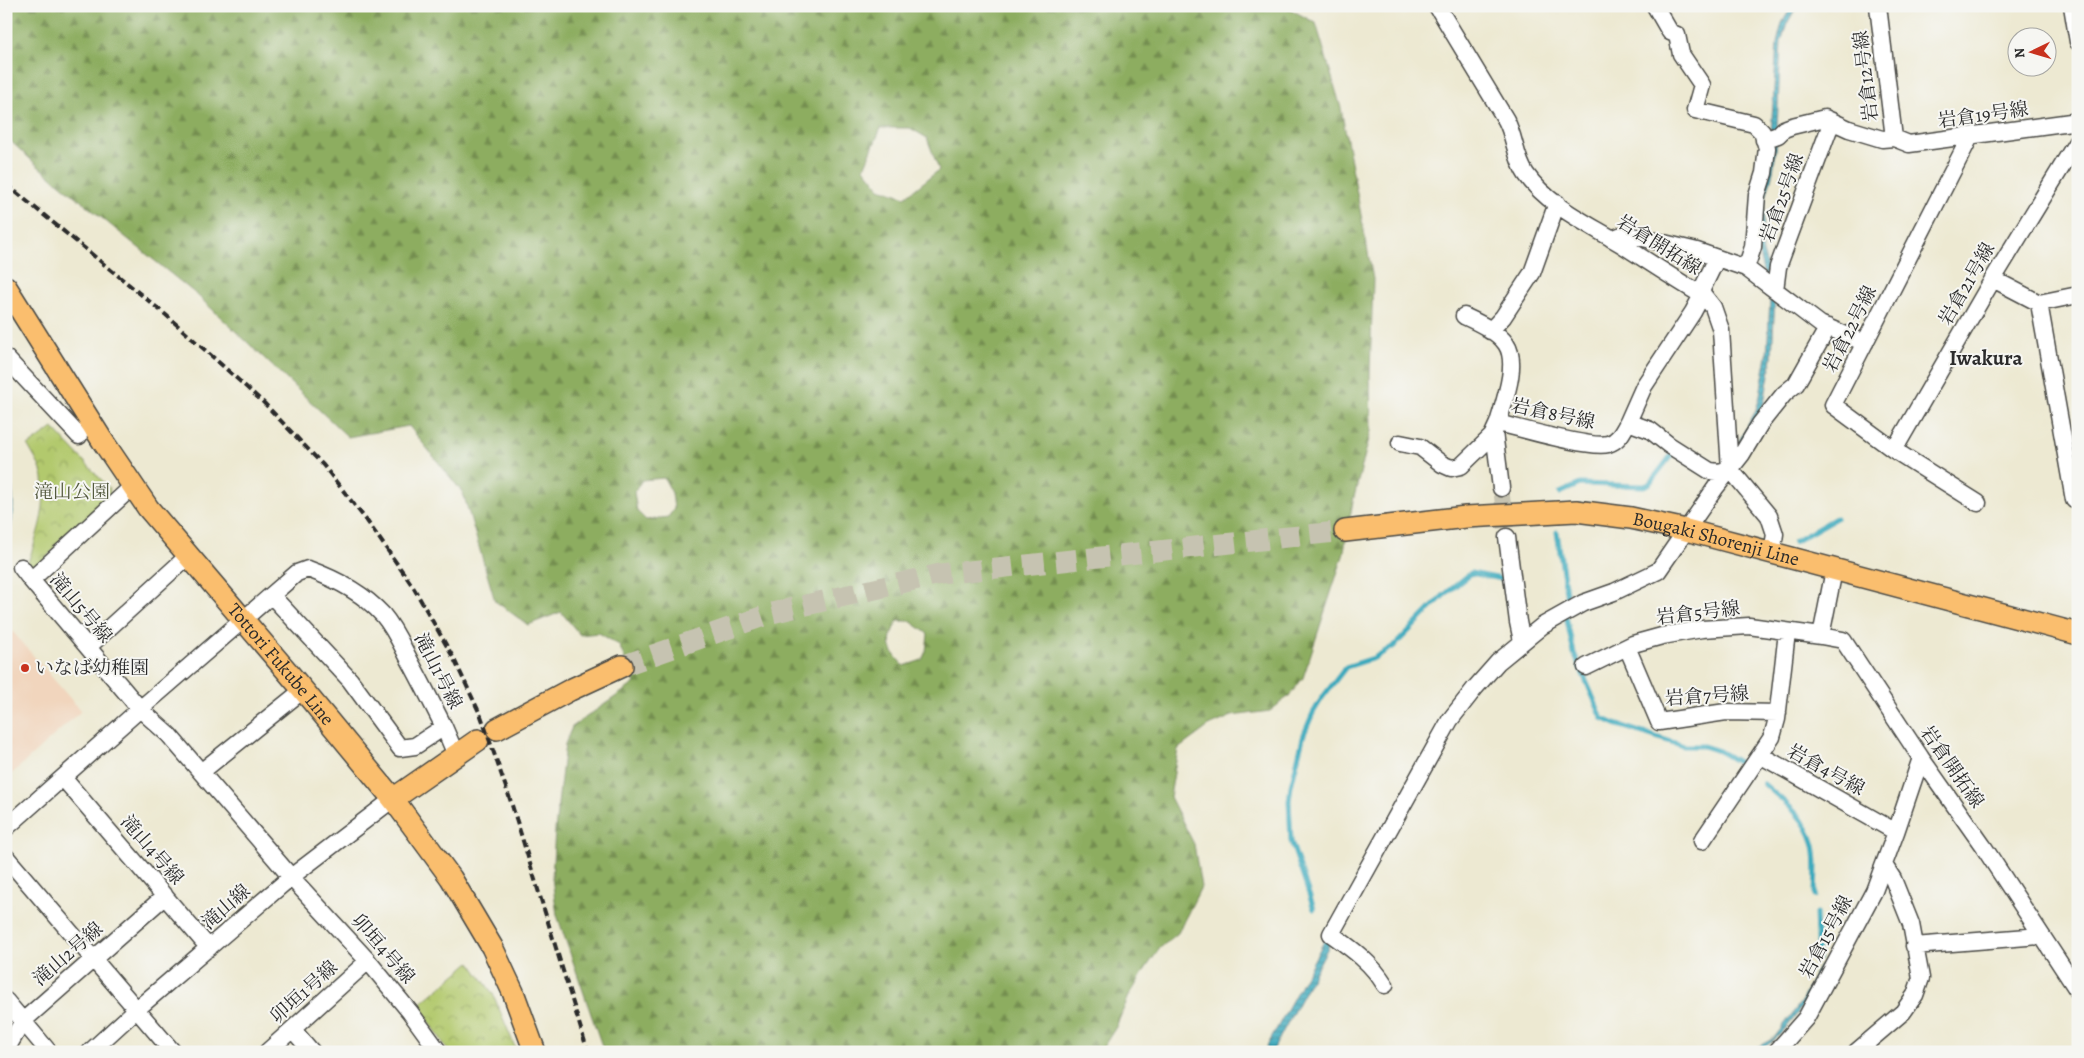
<svg xmlns="http://www.w3.org/2000/svg" width="2084" height="1058" font-family="Alegreya,'Noto Serif JP',serif">
  <style>
    .built { fill: #f1d5bd }
    .forest { fill: url(#forest-firs); stroke: #5c6c46; fill-rule: evenodd }
    .park { fill: url(#park-crowns); stroke: #6e7a4c }
    .water { fill: url(#water-rules); stroke: #346a74 }
    .lines { fill: none; stroke-linecap: round; stroke-linejoin: round }
    .stream { stroke: #3eaabd; stroke-width: 5 }
    .minor-tunnel { stroke: #c6c3b1; stroke-width: 16; stroke-dasharray: 16 8; stroke-linecap: butt }
    .major-tunnel { stroke: #c6c3b1; stroke-width: 21; stroke-dasharray: 21 11; stroke-linecap: butt }
    .minor-casing { stroke: #484844; stroke-width: 19 }
    .major-casing { stroke: #484844; stroke-width: 24 }
    .minor { stroke: #fff; stroke-width: 16 }
    .major { stroke: #fabe6e; stroke-width: 21 }
    .rail { stroke: #2b2b2b; stroke-width: 4; stroke-dasharray: 8 4; stroke-linecap: butt }
    .poi-dot { fill: #c8321e; stroke: #f6f6f2; stroke-width: 2 }
    .labels { text-anchor: middle; dominant-baseline: central; stroke-width: 4; stroke-linejoin: round; paint-order: stroke }
    .street-label { font-size: 19px; fill: #2b2b2b; stroke: #f6f6f2 }
    .park-label { font-size: 19px; fill: #545a3f; stroke: #f6f6f2 }
    .poi-label { font-size: 19px; fill: #2b2b2b; stroke: #f6f6f2; text-anchor: start }
    .quarter-label { font-size: 21px; font-weight: bold; fill: #2b2b2b; stroke: #f6f6f2 }
  </style>
  <defs>
    <pattern id="forest-firs" width="22" height="20" patternUnits="userSpaceOnUse" patternTransform="scale(1.25)"><rect width="22" height="20" fill="#8dad60"/><path d="M5 1l3.5 6h-7zM16 11l3.5 6h-7z" fill="#738d4f"/></pattern>
    <pattern id="park-crowns" width="20" height="18" patternUnits="userSpaceOnUse" patternTransform="scale(1.25)"><rect width="20" height="18" fill="#b2c96d"/><path d="M2 6a3 3 0 1 1 6 0M12 15a3 3 0 1 1 6 0" fill="none" stroke="#91a35a"/></pattern>
    <pattern id="water-rules" width="6" height="5" patternUnits="userSpaceOnUse" patternTransform="scale(1.25)"><rect width="6" height="5" fill="#3eaabd"/><path d="M0 2.5h6" fill="none" stroke="#348b9a"/></pattern>
  </defs>
  <rect width="100%" height="100%" fill="#f6f6f2"/>
  <filter id="ink" filterUnits="userSpaceOnUse"><feTurbulence type="fractalNoise" baseFrequency=".02" numOctaves="2"/><feDisplacementMap in="SourceGraphic" scale="10" xChannelSelector="R" yChannelSelector="G"/><feConvolveMatrix kernelMatrix="1 2 1 2 8 2 1 2 1" color-interpolation-filters="sRGB"/></filter>
  <filter id="wash" filterUnits="userSpaceOnUse"><feTurbulence type="fractalNoise" baseFrequency=".0096" numOctaves="4" result="noise"/><feDisplacementMap in="SourceGraphic" scale="20" xChannelSelector="R" yChannelSelector="G"/><feGaussianBlur stdDeviation="1.12" result="paint"/><feColorMatrix in="noise" values="0 0 0 0 0 0 0 0 0 0 0 0 0 0 0 0 0 1.4 0 .05"/><feComposite in="paint" operator="in"/></filter>
  <g filter="url(#wash)">
    <rect width="100%" height="100%" fill="#ede9d2"/>
    <!-- built -->
    <path class="built" d="M6,624l75,87 -75,68z"/>
    <!-- forest -->
    <path class="forest" d="M6,6h1225l22,5 31,-5 32,17 25,85 32,171 -3,96 1,56 -18,70 -10,55 -40,122 -14,18 -19,15 -38,5 -23,10 -31,23 -8,48 24,47 7,43 -23,46 -18,15 -14,20 -17,28 -13,31 -16,25h-496l-47,-137 -5,-37 3,-48 10,-86 7,-17 63,-44 -16,-38 -20,-12 -19,2 -19,-23 -33,13 -33,-24 -32,-108 -54,-67 -61,11 -151,-142 -158,-128 -33,-30zM881,128h29l17,10 12,32 -34,27 -25,-9 -16,-20zM664,478l8,15 2,16 -6,8 -22,3 -9,-9 -3,-19 8,-12zM898,621h12l18,13 -2,17 -4,9 -18,6c-16,-16 -18,-26 -6,-45z"/>
    <!-- park -->
    <path class="park" d="M53,428l56,60 1,8 -79,76 -4,-7c10,-28 20,-57 16,-87 -1,-10 -10,-23 -15,-32z
      M470,962l23,32 24,58h-68l-30,-47z"/>
    <!-- water -->
    <path class="water" d="M1792,6h5l-10,18 -6,18 -5,108 -3,22 -8,29 -3,47 13,48 -3,62 -8,45 -4,12 -26,35 21,-38 4,-12 8,-45 3,-56 -13,-52 12,-85 8,-119 5,-20z
      M6,469c11,22 8,54 0,76z
      M1327,936l5,4 -60,112h-8z
      M1822,965c-7,27 -44,87 -74,87l26,-14 27,-36 18,-36z"/>
    <g class="lines">
      <!-- stream -->
      <path class="stream" d="M1560,493l20,-9 64,2 5,-2 24,-31
        M1557,532l11,74
        M1794,542l42,-24
        M1566,616l8,37 28,65 13,6 69,22h19l16,5 26,15
        M1764,784c19,17 41,32 49,58 5,16 2,37 2,54
        M1314,909l-23,-68 -2,-40 2,-15 13,-52 9,-21 9,-15 24,-31 28,-9 20,-12 49,-50 28,-23 36,7
        M1816,913l2,45"/>
    </g>
  </g>
  <g filter="url(#ink)">
    <g class="lines">
      <!-- minor-tunnel -->
      <path class="minor-tunnel" d="M1501,488l6,49"/>
      <!-- major-tunnel -->
      <path class="major-tunnel" d="M622,666l150,-53 168,-39 405,-43"/>
      <!-- minor casing -->
      <g class="minor-casing">
        <path id="minor" d="M1437,6l69,114c9,17 9,38 20,54 22,32 63,50 95,70 28,18 55,36 84,53l8,10 8,23 9,139 39,47 6,18 -3,19
          M1655,6l15,26 7,3 4,19 21,31 -7,25 59,14 8,8 5,16 -3,25 -7,22 -4,52 -7,21
          M2072,6l6,36
          M1970,137l-137,268 61,45 84,53
          M1894,138l15,6 169,-23
          M1764,140l14,-5 6,-6 8,-3 33,-8 24,11 33,10 12,-1 -16,-132
          M1612,239l10,-4 17,2 58,14 49,17 74,56 45,19
          M1993,279l46,24
          M1775,290l3,-23 54,-146
          M2039,303l35,197
          M2039,303l39,-8
          M1464,316c13,6 33,15 42,28 13,19 -2,58 -8,79
          M1490,331l13,-14 29,-44 25,-70
          M6,358l73,78
          M1628,422l16,-36 49,-74 9,-17v-6l15,-31
          M1494,432l7,56
          M1400,443l20,4 22,17 9,4 10,-2 31,-30 6,-13c22,5 92,26 110,21 11,-3 15,-13 20,-22l22,8 19,15 41,26 9,1 11,-3
          M1894,450l99,-171 85,-139
          M133,486l-102,94 109,129 29,26 122,142 77,84 42,51 29,40
          M1507,537l11,85 4,19
          M21,567l10,13
          M1834,570l-13,66 22,4 78,118 62,88 95,145
          M88,647l100,-91
          M1627,647l32,75 67,-10 52,1
          M1586,667l47,-23 29,-8 40,-7 47,-3 72,10
          M444,727l12,28
          M1760,755l12,-18 5,-18 10,-87
          M201,772l102,-82
          M64,779l145,169
          M6,828l134,-119 157,-136 11,-4c28,10 55,24 75,46 12,14 19,31 27,46 12,22 23,44 34,66l-29,19 -15,2 -50,-68 -78,-84
          M1702,841l58,-86 136,77 25,-74
          M6,857l167,195
          M1914,946l127,-10
          M1385,985c-14,-23 -33,-36 -54,-51l119,-214 25,-32 23,-26 44,-36 41,-23 31,-11 44,-21 58,-84 26,-33 18,-30 24,-30 12,-10 32,-57
          M6,1001l43,51
          M293,1030l19,22
          M6,1050l17,-29 142,-125
          M90,1052l47,-43 154,-132 102,-78
          M267,1052l101,-91
          M1776,1052l30,-34 68,-127 22,-59
          M1856,1052l47,-40 12,-17 6,-17 -10,-54 -18,-45 -9,-14"/>
      </g>
      <!-- major casing -->
      <g class="major-casing">
        <g id="major">
          <path id="s1" d="M6,287l96,153 46,68 155,182 90,109 58,79 41,69 21,45 22,60"/>
          <path id="s2" d="M1345,531l121,-14 110,-6 55,7 55,12 392,104"/>
          <path d="M497,729l73,-39 52,-24"/>
          <path d="M393,799l85,-59"/>
        </g>
      </g>
      <!-- minor -->
      <use href="#minor" class="minor"/>
      <!-- major -->
      <use href="#major" class="major"/>
      <!-- rail -->
      <path class="rail" d="M6,184l160,131 98,88 59,62 44,56 45,64 41,72 28,59 30,86 77,250"/>
    </g>
  </g>
  <!-- markers -->
  <circle class="poi-dot" cx="25" cy="668" r="5"/>
  <g class="labels">
    <!-- street labels -->
    <g class="street-label">
      <text transform="translate(1866 76) rotate(-97)">岩倉12号線</text>
      <text transform="translate(1983 115) rotate(-8)">岩倉19号線</text>
      <text transform="translate(1782 198) rotate(-70)">岩倉25号線</text>
      <text transform="translate(1659 245) rotate(32)">岩倉開拓線</text>
      <text transform="translate(1967 284) rotate(-60)">岩倉21号線</text>
      <text transform="translate(1850 329) rotate(-63)">岩倉22号線</text>
      <text transform="translate(1553 414) rotate(12)">岩倉8号線</text>
      <text stroke="none"><textPath href="#s2" startOffset="375">Bougaki Shorenji Line</textPath></text>
      <text transform="translate(81 608) rotate(50)">滝山5号線</text>
      <text transform="translate(1698 613) rotate(-7)">岩倉5号線</text>
      <text stroke="none"><textPath href="#s1" startOffset="468">Tottori Fukube Line</textPath></text>
      <text transform="translate(438 671) rotate(63)">滝山1号線</text>
      <text transform="translate(1707 696) rotate(-4)">岩倉7号線</text>
      <text transform="translate(1952 767) rotate(55)">岩倉開拓線</text>
      <text transform="translate(1826 770) rotate(29)">岩倉4号線</text>
      <text transform="translate(152 850) rotate(49)">滝山4号線</text>
      <text transform="translate(226 907) rotate(-41)">滝山線</text>
      <text transform="translate(1826 937) rotate(-62)">岩倉15号線</text>
      <text transform="translate(383 949) rotate(49)">卯垣4号線</text>
      <text transform="translate(68 954) rotate(-41)">滝山2号線</text>
      <text transform="translate(304 992) rotate(-42)">卯垣1号線</text>
    </g>
    <!-- park labels -->
    <g class="park-label">
      <text x="72" y="492">滝山公園</text>
    </g>
    <!-- poi labels -->
    <g class="poi-label">
      <text x="35" y="668">いなば幼稚園</text>
    </g>
    <!-- quarter labels -->
    <g class="quarter-label">
      <text x="1986" y="358">Iwakura</text>
    </g>
  </g>
  <!-- margin -->
  <rect width="2084" height="1058" fill="none" stroke="#f6f6f2" stroke-width="25"/>
  <!-- north arrow -->
  <g transform="translate(2032 52) rotate(265)"><circle r="24" fill="#f6f6f2" stroke="#a5a5a2"/>
  <path d="M0-4L9 19L0 12L-9 19Z" fill="#c8321e"/>
  <text y="-8" font-size="14" font-weight="bold" text-anchor="middle" fill="#2b2b2b">N</text>
  </g>
</svg>
